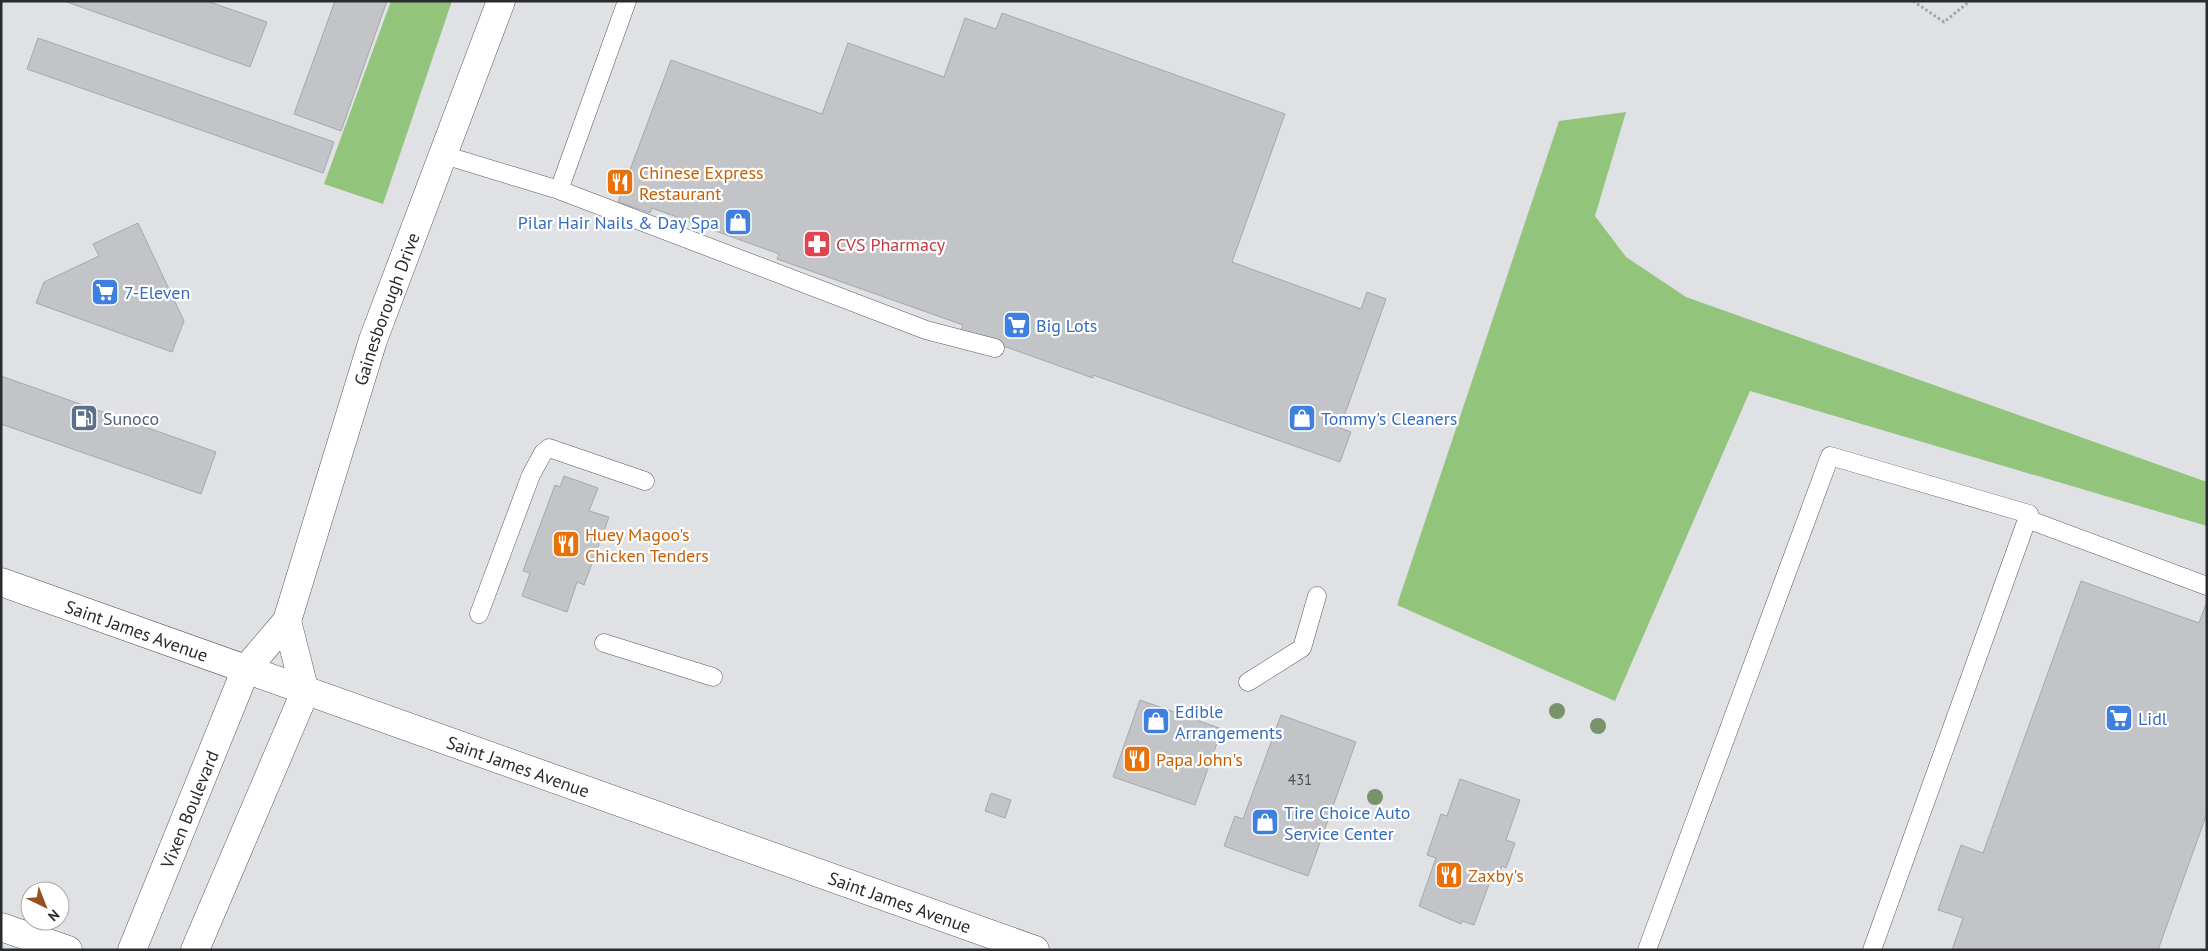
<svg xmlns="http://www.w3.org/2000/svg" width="2208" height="951" font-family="'PT Sans',sans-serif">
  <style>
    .forest { fill: #93c47c }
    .building { fill: #c3c4c8; stroke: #a7a8ac }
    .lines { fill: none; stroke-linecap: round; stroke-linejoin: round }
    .service-casing { stroke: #595a5d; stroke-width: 19 }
    .minor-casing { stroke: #595a5d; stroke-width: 29 }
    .primary-casing { stroke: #595a5d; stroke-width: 29 }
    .path { stroke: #a2a4a6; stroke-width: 3; stroke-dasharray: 2.5 2.5; stroke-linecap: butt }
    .service { stroke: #fff; stroke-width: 18 }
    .minor { stroke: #fff; stroke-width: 28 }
    .primary { stroke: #fff; stroke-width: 28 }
    .tree { fill: #799269 }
    .labels { text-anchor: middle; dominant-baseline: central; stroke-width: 4.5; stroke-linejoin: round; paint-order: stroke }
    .number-label { font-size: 15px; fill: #505153 }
    .food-label { font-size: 18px; fill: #c56008; stroke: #fff; text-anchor: start }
    .shop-label { font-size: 18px; fill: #366cbe; stroke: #fff; text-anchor: start }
    .health-label { font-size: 18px; fill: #be3a42; stroke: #fff; text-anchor: start }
    .street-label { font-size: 18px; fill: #2a2b2c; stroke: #fff }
    .service-label { font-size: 18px; fill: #4e5e75; stroke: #fff; text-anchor: start }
  </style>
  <rect width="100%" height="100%" fill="#dfe1e5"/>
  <!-- forest -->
  <path class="forest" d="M391,1h61l-69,203 -59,-20z
    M1626,112l-31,104 31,41 60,40 521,185v44l-457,-135 -135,310 -218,-96 162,-484z"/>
  <!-- building -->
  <path class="building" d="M64,1h143l60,21 -17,45z
    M335,1h52l-46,130 -47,-17z
    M1002,13l283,101 -53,148 129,47 6,-17 19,7 -46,129 11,4 -11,30 -247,-87v3l-132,-47 2,-6 -186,-66 2,-5 -127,-46 -2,5 -32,-11 53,-142 151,54 26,-71 96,34 21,-59 31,11z
    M38,38l296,104 -11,31 -296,-104z
    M138,223l46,98 -12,31 -136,-49 8,-21 55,-26 -6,-12z
    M1,376l215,76 -15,42 -200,-70z
    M564,476l34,12 -9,23 20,6 -25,68 -7,-3 -10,30 -45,-16 8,-23 -7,-2 32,-86 5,2z
    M2081,581l118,42 8,-22v212l-49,137h-206l11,-32 -25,-8 23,-65 22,8z
    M1140,700l82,29 -27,76 -82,-28z
    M1281,715l75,27 -48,134 -84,-30 11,-30 8,3z
    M1460,779l60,21 -14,40 9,3 -9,25 -4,-2 -4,12 -6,-2 -18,49 -12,-4 -1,3 -42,-18 17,-48 -9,-3 14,-41 6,2z
    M991,793l20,7 -6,18 -20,-7z"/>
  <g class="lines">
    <!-- service casing -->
    <g class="service-casing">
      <path id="service" d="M444,155l115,35 68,-189
        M559,190l367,140 69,18
        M2027,519l180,67
        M479,614l52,-139 12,-22 6,-5 96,33
        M604,643l109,34
        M1248,682l54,-34 15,-52
        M1647,950l183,-494 199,58 -157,436"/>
    </g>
    <!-- minor casing -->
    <g class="minor-casing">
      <g id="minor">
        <path d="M1,927l67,23"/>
        <path id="s1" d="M132,950l114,-281 41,-48 86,-281 128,-339"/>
        <path d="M195,950l110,-258 -18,-71"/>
      </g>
    </g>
    <!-- primary casing -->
    <g class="primary-casing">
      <g id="primary">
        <path id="s2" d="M1,582l1034,368"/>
      </g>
    </g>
    <!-- path -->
    <path class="path" d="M1913,1l31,21 26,-21"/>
    <!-- service -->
    <use href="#service" class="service"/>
    <!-- minor -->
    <use href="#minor" class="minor"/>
    <!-- primary -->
    <use href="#primary" class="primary"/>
  </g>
  <!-- trees -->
  <g class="tree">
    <circle cx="1557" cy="711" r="8"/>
    <circle cx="1598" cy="726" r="8"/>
    <circle cx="1375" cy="797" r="8"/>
  </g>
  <!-- icons -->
  <defs>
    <g id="restaurant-square" transform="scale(1.4375)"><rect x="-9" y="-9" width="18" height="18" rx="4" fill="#e8710a" stroke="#fff"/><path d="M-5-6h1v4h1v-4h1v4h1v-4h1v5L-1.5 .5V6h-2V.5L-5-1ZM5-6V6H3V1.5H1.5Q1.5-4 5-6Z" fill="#fff"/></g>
    <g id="shop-square" transform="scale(1.4375)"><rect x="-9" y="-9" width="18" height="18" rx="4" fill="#3f7fe0" stroke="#fff"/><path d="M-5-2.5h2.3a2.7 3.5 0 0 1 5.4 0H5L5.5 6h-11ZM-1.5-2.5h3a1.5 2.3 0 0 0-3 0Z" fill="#fff"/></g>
    <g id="pharmacy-square" transform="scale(1.4375)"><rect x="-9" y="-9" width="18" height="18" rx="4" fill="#e0444e" stroke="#fff"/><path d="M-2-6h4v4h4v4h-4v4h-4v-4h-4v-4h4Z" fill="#fff"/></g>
    <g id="supermarket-square" transform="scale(1.4375)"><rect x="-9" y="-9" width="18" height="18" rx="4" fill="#3f7fe0" stroke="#fff"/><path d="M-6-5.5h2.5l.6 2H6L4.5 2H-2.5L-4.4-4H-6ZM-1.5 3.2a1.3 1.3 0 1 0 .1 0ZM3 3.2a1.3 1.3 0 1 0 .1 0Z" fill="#fff"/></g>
    <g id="fuel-square" transform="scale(1.4375)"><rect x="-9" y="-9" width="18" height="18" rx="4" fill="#5c6f8a" stroke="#fff"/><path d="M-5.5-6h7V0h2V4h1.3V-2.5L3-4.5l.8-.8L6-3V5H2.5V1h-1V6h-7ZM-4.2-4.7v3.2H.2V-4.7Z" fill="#fff"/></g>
  </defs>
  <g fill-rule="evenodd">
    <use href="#restaurant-square" x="620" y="182"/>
    <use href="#shop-square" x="738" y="222"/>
    <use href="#pharmacy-square" x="817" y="244"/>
    <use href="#supermarket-square" x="105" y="292"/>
    <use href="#supermarket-square" x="1017" y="325"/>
    <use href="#fuel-square" x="84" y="418"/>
    <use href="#shop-square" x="1302" y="418"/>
    <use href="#restaurant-square" x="566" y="544"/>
    <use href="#supermarket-square" x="2119" y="718"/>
    <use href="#shop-square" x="1156" y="721"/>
    <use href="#restaurant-square" x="1137" y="759"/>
    <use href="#shop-square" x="1265" y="822"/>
    <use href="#restaurant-square" x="1449" y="875"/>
  </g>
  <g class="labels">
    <!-- number labels -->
    <g class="number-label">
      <text x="1300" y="779">431</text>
    </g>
    <!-- food labels -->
    <g class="food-label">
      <text x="639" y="172">Chinese Express<tspan x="639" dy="21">Restaurant</tspan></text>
      <text x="585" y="534">Huey Magoo's<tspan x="585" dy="21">Chicken Tenders</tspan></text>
      <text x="1156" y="759">Papa John's</text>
      <text x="1468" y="875">Zaxby's</text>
    </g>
    <!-- shop labels -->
    <g class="shop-label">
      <text x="719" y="222" text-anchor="end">Pilar Hair Nails &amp; Day Spa</text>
      <text x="124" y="292">7-Eleven</text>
      <text x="1036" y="325">Big Lots</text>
      <text x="1321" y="418">Tommy's Cleaners</text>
      <text x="1175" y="711">Edible<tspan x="1175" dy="21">Arrangements</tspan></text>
      <text x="2138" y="718">Lidl</text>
      <text x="1284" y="812">Tire Choice Auto<tspan x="1284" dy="21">Service Center</tspan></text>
    </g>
    <!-- health labels -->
    <g class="health-label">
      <text x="836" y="244">CVS Pharmacy</text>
    </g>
    <!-- street labels -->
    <g class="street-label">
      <text stroke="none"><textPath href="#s1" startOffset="694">Gainesborough Drive</textPath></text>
      <text stroke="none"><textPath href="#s2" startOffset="144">Saint James Avenue</textPath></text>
      <text stroke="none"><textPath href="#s2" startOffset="549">Saint James Avenue</textPath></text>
      <text stroke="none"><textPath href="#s1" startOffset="152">Vixen Boulevard</textPath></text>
      <text stroke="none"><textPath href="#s2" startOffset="954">Saint James Avenue</textPath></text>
    </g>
    <!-- service labels -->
    <g class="service-label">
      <text x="103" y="418">Sunoco</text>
    </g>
  </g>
  <!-- border -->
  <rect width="2208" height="951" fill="none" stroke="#2a2b2c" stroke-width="5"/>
  <!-- north arrow -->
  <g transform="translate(45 906) rotate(137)"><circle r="24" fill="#ffffff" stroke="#aaaaab"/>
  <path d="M0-4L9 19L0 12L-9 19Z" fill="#955024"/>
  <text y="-8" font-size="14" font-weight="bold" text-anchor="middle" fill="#2a2b2c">N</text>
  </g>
</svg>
